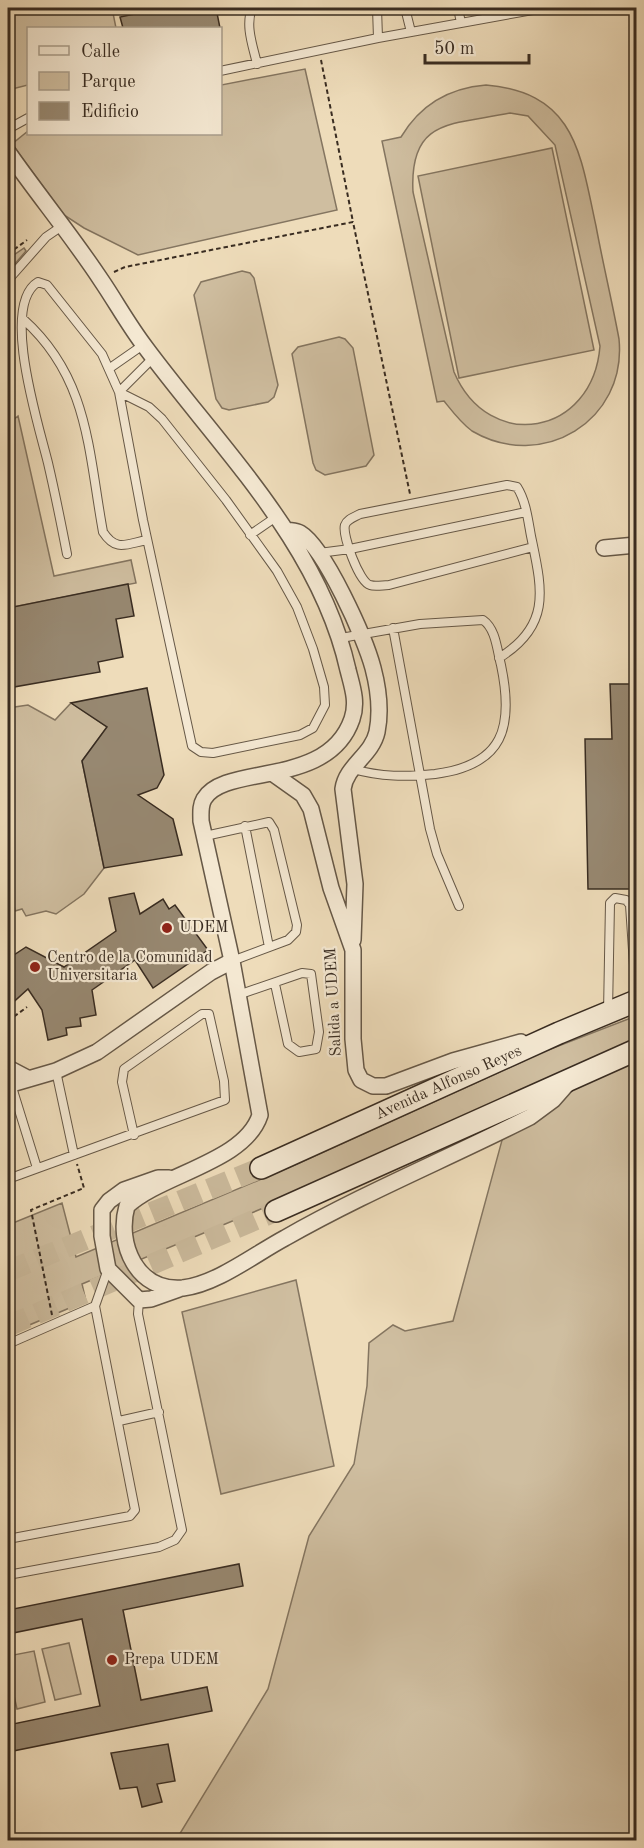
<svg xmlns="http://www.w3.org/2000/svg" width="644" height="1848" font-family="'Old Standard TT',serif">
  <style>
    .green { fill: #cfbea0; stroke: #847560; stroke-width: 1.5; fill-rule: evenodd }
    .building { fill: #978871; stroke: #392c21; stroke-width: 1.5 }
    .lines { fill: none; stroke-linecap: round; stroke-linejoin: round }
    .secondary-tunnel { stroke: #cab99b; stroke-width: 21; stroke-dasharray: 21 10; stroke-linecap: butt }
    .lane-casing { stroke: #665847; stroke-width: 10 }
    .street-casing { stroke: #665847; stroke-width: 18 }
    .secondary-casing { stroke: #392c21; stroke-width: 24 }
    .path { stroke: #392c21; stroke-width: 2; stroke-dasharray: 4.5 3; stroke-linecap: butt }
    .lane { stroke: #f4e8d2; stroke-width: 8 }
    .street { stroke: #f4e8d2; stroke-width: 15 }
    .secondary { stroke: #f4e8d2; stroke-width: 21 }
    .poi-dot { fill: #8f2418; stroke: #f4e8d2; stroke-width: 2 }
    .labels { text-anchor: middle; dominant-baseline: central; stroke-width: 4.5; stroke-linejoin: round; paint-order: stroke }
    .poi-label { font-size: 16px; fill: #392c21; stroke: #f4e8d2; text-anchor: start }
    .street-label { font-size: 16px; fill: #392c21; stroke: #f4e8d2 }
  </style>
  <rect width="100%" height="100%" fill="#eedcba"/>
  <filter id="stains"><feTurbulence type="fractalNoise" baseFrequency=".00333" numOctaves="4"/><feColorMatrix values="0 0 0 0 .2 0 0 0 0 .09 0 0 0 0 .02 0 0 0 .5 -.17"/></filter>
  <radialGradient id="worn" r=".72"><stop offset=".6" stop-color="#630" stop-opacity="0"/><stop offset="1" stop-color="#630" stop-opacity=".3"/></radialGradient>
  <!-- green -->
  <path class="green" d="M8,8h104l4,20h-88v57l-20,5z
    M305,69l32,141 -199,45 -54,-27 -20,-13 -52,-71 16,-13v3h192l1,-49z
    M486,85c90,8 94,68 110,141 7,38 16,75 23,113 8,82 -77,133 -147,92 -11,-8 -20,-20 -28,-30l-7,1 -55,-261 19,-4c19,-32 48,-49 85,-52zM510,113l18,3 27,29 45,201c-7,90 -111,108 -146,26l-41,-180c-4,-74 39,-67 97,-79z
    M552,148l42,202 -135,28 -41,-202z
    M24,248l2,3 -18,21v-13z
    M242,271l8,2 4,5 24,107 -4,12 -6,5 -39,8 -7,-2 -6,-9 -22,-104 7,-13z
    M339,337l6,2 8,9 21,107 -8,11 -41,9 -9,-5 -3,-7 -21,-109 6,-7z
    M18,416l36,160 77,-16 5,23 -128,25v-184z
    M71,703l36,24 -25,34 22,107 -20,26 -28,20 -10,-3 -20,5 -4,-7 -7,2 -7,-34v-169l20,-3 27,15z
    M636,1016v824h-460l92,-151 41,-153 45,-72 13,-78 2,-43 24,-18 12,6 48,-10 61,-225 -179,82 -253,106 4,17 -78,33v-109l54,-22 14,54 221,-93 227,-103 3,-11h21z
    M296,1280l38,186 -113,28 -39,-182z
    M69,1643l12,51 -26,6 -13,-51z
    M34,1651l11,51 -28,7 -9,-40v-13z"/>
  <!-- building -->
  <path class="building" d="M164,8h4v3l17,-3h31l4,20h-97l-3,-11z
    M128,584l6,32 -18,3 7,38 -25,5 2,10 -92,16v-80z
    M610,684h26v205h-48l-3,-150h27z
    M147,688l17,87 -7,13 -19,7 35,24 9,36 -78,13 -22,-107 25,-34 -36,-24z
    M134,893l6,21 23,-15 6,10 6,-4 33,45 -55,38 -18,-28 -43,30 4,25 -16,3 1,8 -15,2 1,7 -19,5 -6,-30 -14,-21 -20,18v-48l18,-12 38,20 52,-36 -7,-33z
    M239,1564l4,22 -120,24 18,90 66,-13 5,24 -204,41v-27l92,-19 -18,-87 -74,15v-24z
    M168,1744l7,37 -18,3 5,18 -20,5 -5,-20 -17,2 -9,-36z"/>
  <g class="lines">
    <!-- secondary-tunnel -->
    <path class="secondary-tunnel" d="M8,1271l253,-103
      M8,1326l268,-115"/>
    <!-- lane casing -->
    <g class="lane-casing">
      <path id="lane" d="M252,8c-7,18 1,38 5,56
        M377,8l1,30
        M405,8l6,24
        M458,8l3,15
        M220,71l158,-33 166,-30
        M8,129l20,-11
        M8,280l38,-43 16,-11
        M23,319c66,59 65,131 80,213 13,20 23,12 44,8
        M110,368l33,-23
        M250,535l26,-18
        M319,553l31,-4 176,-37
        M67,554c-6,-31 -12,-61 -19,-91 -9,-37 -48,-158 -10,-181l9,3 55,69 17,38 30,15 13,12 64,81 51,71 20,36 16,42 11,38 1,18 -12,23 -13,7 -87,18 -12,-1 -9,-6 -49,-226 -24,-128 34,-34
        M393,628l37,201 7,25 22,52
        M341,638l79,-14 63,-4c13,9 14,30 18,45 13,62 3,100 -66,109 -29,3 -54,3 -82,-5
        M499,658c53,-33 43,-69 32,-122 -3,-16 -5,-35 -14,-49l-10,-2 -147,29c-5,3 -13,5 -15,11 -3,10 14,57 25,60 5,2 13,0 19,0l144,-38
        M245,826l24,121
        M205,836l64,-14 5,8 23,95 -1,7 -8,8 -56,21
        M238,995l64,-22 9,1 8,58 -3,17 -17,3 -11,-8 -13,-60
        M608,1012l2,-109 5,-5 11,2 4,5 6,90
        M56,1071l18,84
        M11,1084l26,84
        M8,1179l217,-79 -1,-19 -15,-67h-7l-78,55 -2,13 12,53
        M8,1344l87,-38
        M119,1421l40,-9
        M8,1539l122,-23 5,-6 -40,-204 13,-37
        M8,1575l151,-28 16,-7 7,-10 -44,-216 1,-14"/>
    </g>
    <!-- street casing -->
    <g class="street-casing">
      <path id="street" d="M8,152c30,43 64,84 93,128 15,22 28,46 45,68 75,101 174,196 202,322 4,16 10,32 4,49 -24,70 -127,44 -148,80 -4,7 -3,14 -3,22l31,140 28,154c-15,47 -99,59 -133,91 -11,38 10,86 56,82 34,-4 72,-34 102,-50 79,-45 164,-80 245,-121l23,-17 15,-17
        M286,530c5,1 10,1 14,3 25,15 65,105 73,135 5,19 8,44 4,64 -5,23 -31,34 -34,57l12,95 -2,56
        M604,548l32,-3
        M272,773l31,22 8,14 20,79 22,62v89l3,31 5,10 12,6h13l67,-25 68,-19
        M8,1068l19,10
        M8,1085l48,-14 41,-19 114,-80 21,-11
        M169,1178h-11l-34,12 -15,11 -7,9v26l6,33 31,31 12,-1 31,-11"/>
    </g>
    <!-- secondary casing -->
    <g class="secondary-casing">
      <g id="secondary">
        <path id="s1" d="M261,1168l298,-135 77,-32"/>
        <path d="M276,1211l360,-161"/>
      </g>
    </g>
    <!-- path -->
    <path class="path" d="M321,60l32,162
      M8,254l19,-14
      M114,272l11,-5 228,-45 57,272
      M8,1021l19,-14
      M52,1315l-21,-105 53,-22 -7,-24"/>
    <!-- lane -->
    <use href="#lane" class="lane"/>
    <!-- street -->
    <use href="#street" class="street"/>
    <!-- secondary -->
    <use href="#secondary" class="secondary"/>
  </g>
  <!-- markers -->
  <g class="poi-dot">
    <circle cx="167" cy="928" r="6"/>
    <circle cx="35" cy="967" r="6"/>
    <circle cx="112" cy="1660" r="6"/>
  </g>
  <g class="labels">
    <!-- poi labels -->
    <g class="poi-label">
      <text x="179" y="928">UDEM</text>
      <text x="47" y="958">Centro de la Comunidad<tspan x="47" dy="18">Universitaria</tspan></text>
      <text x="124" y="1660">Prepa UDEM</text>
    </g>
    <!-- street labels -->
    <g class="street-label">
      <text transform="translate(334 1002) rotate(-93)">Salida a UDEM</text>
      <text stroke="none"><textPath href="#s1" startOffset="206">Avenida Alfonso Reyes</textPath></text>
    </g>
  </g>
  <!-- margin -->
  <rect width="644" height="1848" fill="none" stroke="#eedcba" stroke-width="30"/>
  <rect x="9" y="9" width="626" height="1830" fill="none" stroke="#392c21" stroke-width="3"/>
  <rect x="15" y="15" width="614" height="1818" fill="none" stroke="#392c21" stroke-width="1.5"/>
  <!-- legend -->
  <rect x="27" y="27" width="195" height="108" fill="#f4e8d2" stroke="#a99d8b" stroke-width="1.5"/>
  <rect x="39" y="46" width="30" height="9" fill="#f4e8d2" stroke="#a99d8b" stroke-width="1.5"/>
  <text x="81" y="57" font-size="18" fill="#392c21">Calle</text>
  <rect x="39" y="72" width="30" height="18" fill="#cfbea0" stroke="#a99d8b" stroke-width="1.5"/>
  <text x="81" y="87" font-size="18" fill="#392c21">Parque</text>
  <rect x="39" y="102" width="30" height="18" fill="#978871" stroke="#a99d8b" stroke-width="1.5"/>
  <text x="81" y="117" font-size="18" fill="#392c21">Edificio</text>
  <!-- scale -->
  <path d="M425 54v9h104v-9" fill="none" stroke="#392c21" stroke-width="3"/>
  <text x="434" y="54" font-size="18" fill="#392c21" stroke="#f4e8d2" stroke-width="4.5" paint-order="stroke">50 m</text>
  <rect width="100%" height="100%" filter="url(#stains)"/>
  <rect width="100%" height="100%" fill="url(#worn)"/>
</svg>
